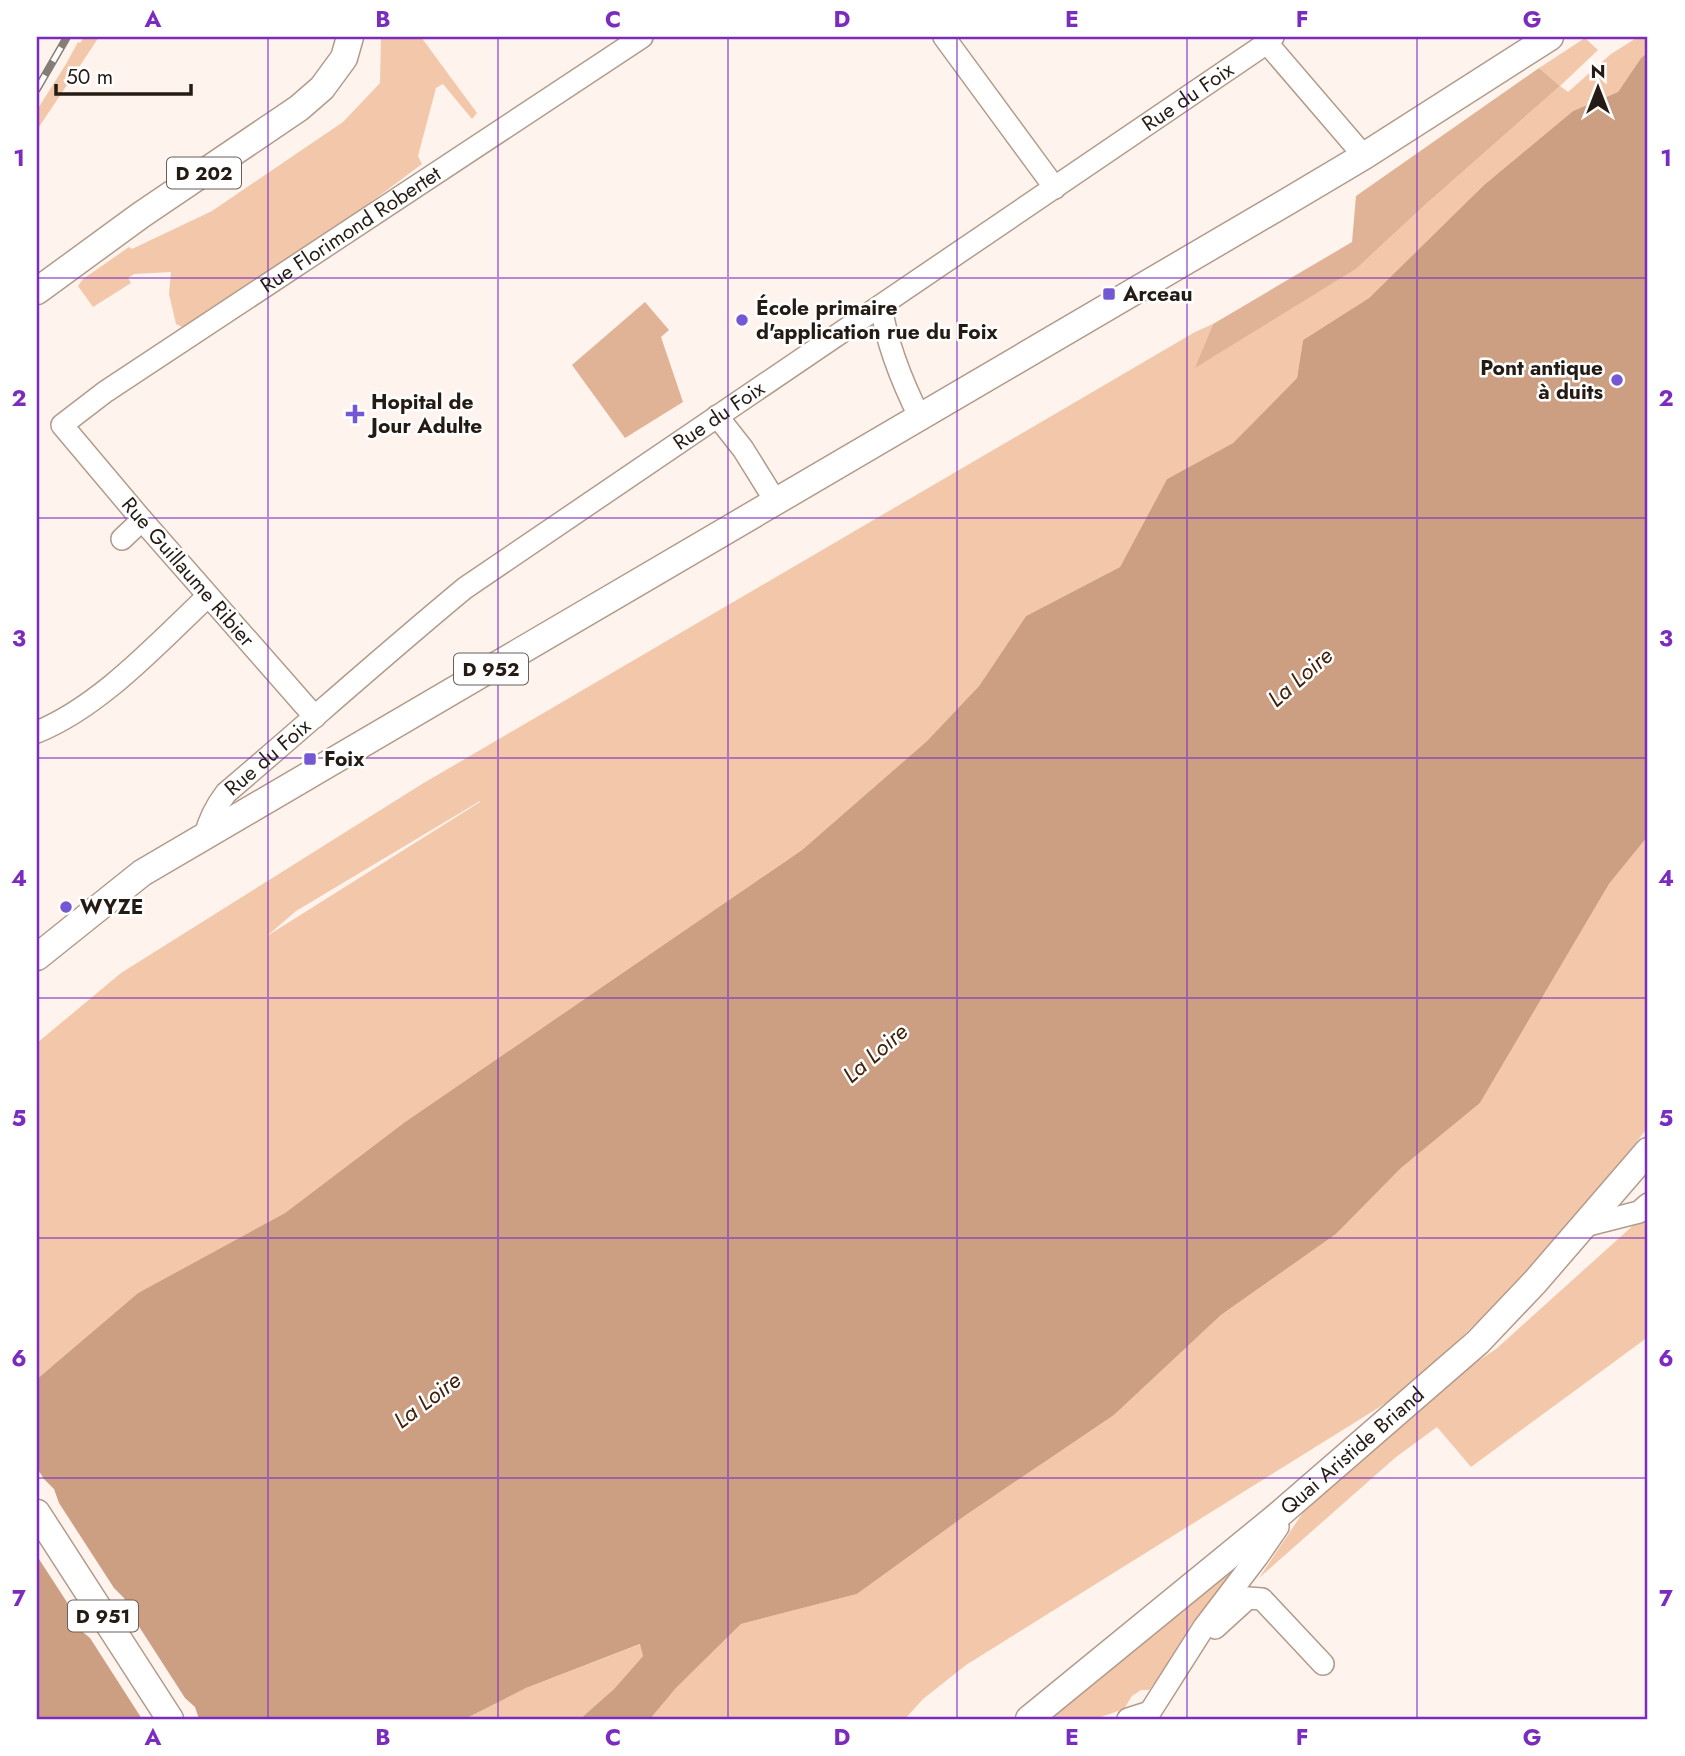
<svg xmlns="http://www.w3.org/2000/svg" width="1685" height="1756" font-family="Jost,sans-serif">
  <style>
    .green { fill: #f3c7aa; fill-rule: evenodd }
    .forest { fill: #e1b396 }
    .water { fill: #cc9f82 }
    .pier { fill: #fef4ed }
    .lines { fill: none; stroke-linecap: round; stroke-linejoin: round }
    .minor-casing { stroke: #b39b8b; stroke-width: 24 }
    .major-casing { stroke: #b39b8b; stroke-width: 29 }
    .minor { stroke: #fff; stroke-width: 21 }
    .major { stroke: #fff; stroke-width: 26 }
    .rail-casing { stroke: #877d77; stroke-width: 8 }
    .rail { stroke: #fff; stroke-width: 5; stroke-dasharray: 16; stroke-linecap: butt }
    .grid { fill: none; stroke: #7b2cbf; stroke-width: 2; stroke-opacity: 0.55 }
    .poi-dot { fill: #7458d3; stroke: #fff; stroke-width: 2.5 }
    .labels { text-anchor: middle; dominant-baseline: central; stroke-width: 5; stroke-linejoin: round; paint-order: stroke }
    .shield { fill: #fff; stroke: #665f5b; stroke-width: 2 }
    .shield-label { font-size: 19px; font-weight: bold; fill: #251b15 }
    .street-label { font-size: 21px; fill: #251b15; stroke: #fff }
    .poi-label { font-size: 21px; font-weight: bold; fill: #251b15; stroke: #fff; text-anchor: start }
    .water-label { font-size: 23px; font-style: italic; fill: #40210a; stroke: #fff }
    .neatline { fill: none; stroke: #7b2cbf; stroke-width: 2.5 }
    .grid-label { font-size: 23px; text-anchor: middle; font-weight: bold; fill: #7b2cbf }
  </style>
  <rect width="100%" height="100%" fill="#fef4ed"/>
  <!-- green -->
  <path class="green" d="M84,37h15l-62,93v-20l29,-46 12,-22 2,1z
    M381,37h40l56,76 -5,6 -29,-35 -7,4 -18,68 4,8 -74,55 -154,104 -12,4 -6,-3 -7,-30 2,-22 -37,2 -6,4 3,5 -38,24 -15,-21 5,-7 46,-32 3,2 80,-38 131,-89 37,-39z
    M1638,37h10v15l-7,6 -23,34 -45,19 -89,74 -115,113 -66,42 -6,38 -64,65 -66,36 -47,88 -94,49 -47,70 -52,55 -125,109 -397,272 -120,91 -147,80 -101,86v-336l84,-70 301,-189 773,-452 18,-8 -17,43 160,-98 69,-64 135,-119 -21,-18 46,-30 13,12 -38,36 8,6 43,-38zM480,801v1l-213,134 29,-25z
    M1648,836v291l-20,26 -128,149 -106,96 -428,267 -43,34 -18,20h-255l26,-31 65,-64 116,-30 109,-79 148,-100 107,-100 115,-81 65,-66 79,-65 129,-219z
    M1648,1212v125l-177,130 -34,-40 -41,30 -137,121 51,-76 162,-137 24,-16z
    M1228,1569l4,6 -40,48 -33,54 -10,13h-8l-9,6 -8,13 -29,10h-53z
    M641,1644l2,12 -29,33 -34,30h-115l61,-31z"/>
  <!-- forest -->
  <path class="forest" d="M1539,68l21,18 -135,119 -69,64 -161,99 18,-44 139,-82 4,-46z
    M645,302l24,28 -8,7 22,65 -58,36 -53,-73z"/>
  <!-- water -->
  <path class="water" d="M1648,52v784l-39,48 -129,219 -79,65 -65,66 -115,81 -107,100 -148,100 -109,79 -116,30 -65,64 -26,31h-70l34,-30 29,-33 -3,-12 -114,44 -61,31h-428v-340l101,-86 147,-80 120,-91 397,-272 125,-109 52,-55 47,-70 94,-49 47,-88 66,-36 64,-65 6,-38 66,-42 115,-113 89,-74 45,-19 23,-34z"/>
  <!-- pier -->
  <path class="pier" d="M37,1468l7,11 10,10 5,14 55,85 10,10 5,13 56,87 10,9 4,12h-57l-52,-81 -12,-10 -4,-15 -37,-57z"/>
  <g class="lines">
    <!-- minor casing -->
    <g class="minor-casing">
      <g id="minor">
        <path d="M944,37l111,151"/>
        <path d="M1267,43l97,113"/>
        <path d="M881,306c6,39 21,76 39,112"/>
        <path d="M717,416l26,33 33,53"/>
        <path d="M122,539l20,-19"/>
        <path id="s1" d="M315,717l-173,-197 -80,-95 43,-33 537,-355"/>
        <path d="M37,732c64,-26 121,-89 171,-136"/>
        <path id="s2" d="M205,836c4,-17 11,-30 21,-43 80,-68 158,-138 239,-205l802,-545 6,-6"/>
        <path d="M1584,1226l55,-14 9,-8"/>
        <path d="M1215,1628l33,-30 14,1 61,65"/>
        <path d="M1128,1719l22,-7 54,-85 54,-71 20,-29 -3,-9"/>
      </g>
    </g>
    <!-- major casing -->
    <g class="major-casing">
      <g id="major">
        <path d="M37,291l104,-76 158,-107 23,-20 22,-30 6,-21"/>
        <path d="M37,957l105,-84 1148,-673 74,-44 186,-119"/>
        <path d="M37,1513l133,206"/>
        <path id="s3" d="M1029,1719l246,-201 203,-176 57,-60 113,-131"/>
      </g>
    </g>
    <!-- minor -->
    <use href="#minor" class="minor"/>
    <!-- major -->
    <use href="#major" class="major"/>
    <!-- rail casing -->
    <g class="rail-casing">
      <path id="rail" d="M37,89l30,-52"/>
    </g>
    <!-- rail -->
    <use href="#rail" class="rail"/>
  </g>
  <!-- grid -->
  <path class="grid" d="M268,37v1682M498,37v1682M728,37v1682M957,37v1682M1187,37v1682M1417,37v1682M37,278h1611M37,518h1611M37,758h1611M37,998h1611M37,1238h1611M37,1478h1611"/>
  <!-- markers -->
  <g class="poi-dot">
    <rect x="1102" y="287" width="14" height="14" rx="3.5"/>
    <circle cx="742" cy="320" r="7"/>
    <circle cx="1617" cy="380" r="7"/>
    <path d="M351.5 403.5h7v7h7v7h-7v7h-7v-7h-7v-7h7z"/>
    <rect x="303" y="752" width="14" height="14" rx="3.5"/>
    <circle cx="66" cy="907" r="7"/>
  </g>
  <g class="labels">
    <!-- shield labels -->
    <g class="shield">
      <rect x="167" y="157.5" width="74" height="31" rx="5"/>
      <rect x="454" y="653.5" width="74" height="31" rx="5"/>
      <rect x="68" y="1600.5" width="70" height="31" rx="5"/>
    </g>
    <g class="shield-label">
      <text x="204" y="173">D 202</text>
      <text x="491" y="669">D 952</text>
      <text x="103" y="1616">D 951</text>
    </g>
    <!-- street labels -->
    <g class="street-label">
      <text stroke="none"><textPath href="#s2" startOffset="1237">Rue du Foix</textPath></text>
      <text stroke="none"><textPath href="#s1" startOffset="735">Rue Florimond Robertet</textPath></text>
      <text stroke="none"><textPath href="#s2" startOffset="670">Rue du Foix</textPath></text>
      <text transform="translate(188 572) rotate(49)">Rue Guillaume Ribier</text>
      <text stroke="none"><textPath href="#s2" startOffset="103">Rue du Foix</textPath></text>
      <text stroke="none"><textPath href="#s3" startOffset="420">Quai Aristide Briand</textPath></text>
    </g>
    <!-- poi labels -->
    <g class="poi-label">
      <text x="1123" y="294">Arceau</text>
      <text x="756" y="308">École primaire<tspan x="756" dy="24">d'application rue du Foix</tspan></text>
      <text x="1603" y="368" text-anchor="end">Pont antique<tspan x="1603" dy="24">à duits</tspan></text>
      <text x="371" y="402">Hopital de<tspan x="371" dy="24">Jour Adulte</tspan></text>
      <text x="324" y="759">Foix</text>
      <text x="80" y="907">WYZE</text>
    </g>
    <!-- water labels -->
    <g class="water-label">
      <text transform="translate(1300 677) rotate(-41)">La Loire</text>
      <text transform="translate(875 1053) rotate(-41)">La Loire</text>
      <text transform="translate(427 1400) rotate(-37)">La Loire</text>
    </g>
  </g>
  <!-- border -->
  <rect width="1685" height="1756" fill="none" stroke="#ffffff" stroke-width="77"/>
  <!-- north arrow -->
  <g transform="translate(1598 88)" stroke="#ffffff" stroke-width="5" paint-order="stroke">
  <path d="M0-5L12 26L0 18L-12 26Z" fill="#251b15"/>
  <text y="-10" font-size="19" font-weight="bold" text-anchor="middle" fill="#251b15">N</text>
  </g>
  <!-- scale -->
  <path d="M56 84v10h135v-10" fill="none" stroke="#251b15" stroke-width="3.5"/>
  <text x="66" y="84" font-size="21" fill="#251b15" stroke="#ffffff" stroke-width="5" paint-order="stroke">50 m</text>
  <rect x="38" y="38" width="1608" height="1680" class="neatline"/>
  <g class="grid-label">
    <text x="153" y="27">A</text>
    <text x="383" y="27">B</text>
    <text x="613" y="27">C</text>
    <text x="842" y="27">D</text>
    <text x="1072" y="27">E</text>
    <text x="1302" y="27">F</text>
    <text x="1532" y="27">G</text>
    <text x="19" y="166">1</text>
    <text x="1666" y="166">1</text>
    <text x="19" y="406">2</text>
    <text x="1666" y="406">2</text>
    <text x="19" y="646">3</text>
    <text x="1666" y="646">3</text>
    <text x="19" y="886">4</text>
    <text x="1666" y="886">4</text>
    <text x="19" y="1126">5</text>
    <text x="1666" y="1126">5</text>
    <text x="19" y="1366">6</text>
    <text x="1666" y="1366">6</text>
    <text x="19" y="1606">7</text>
    <text x="1666" y="1606">7</text>
    <text x="153" y="1745">A</text>
    <text x="383" y="1745">B</text>
    <text x="613" y="1745">C</text>
    <text x="842" y="1745">D</text>
    <text x="1072" y="1745">E</text>
    <text x="1302" y="1745">F</text>
    <text x="1532" y="1745">G</text>
  </g>
</svg>
